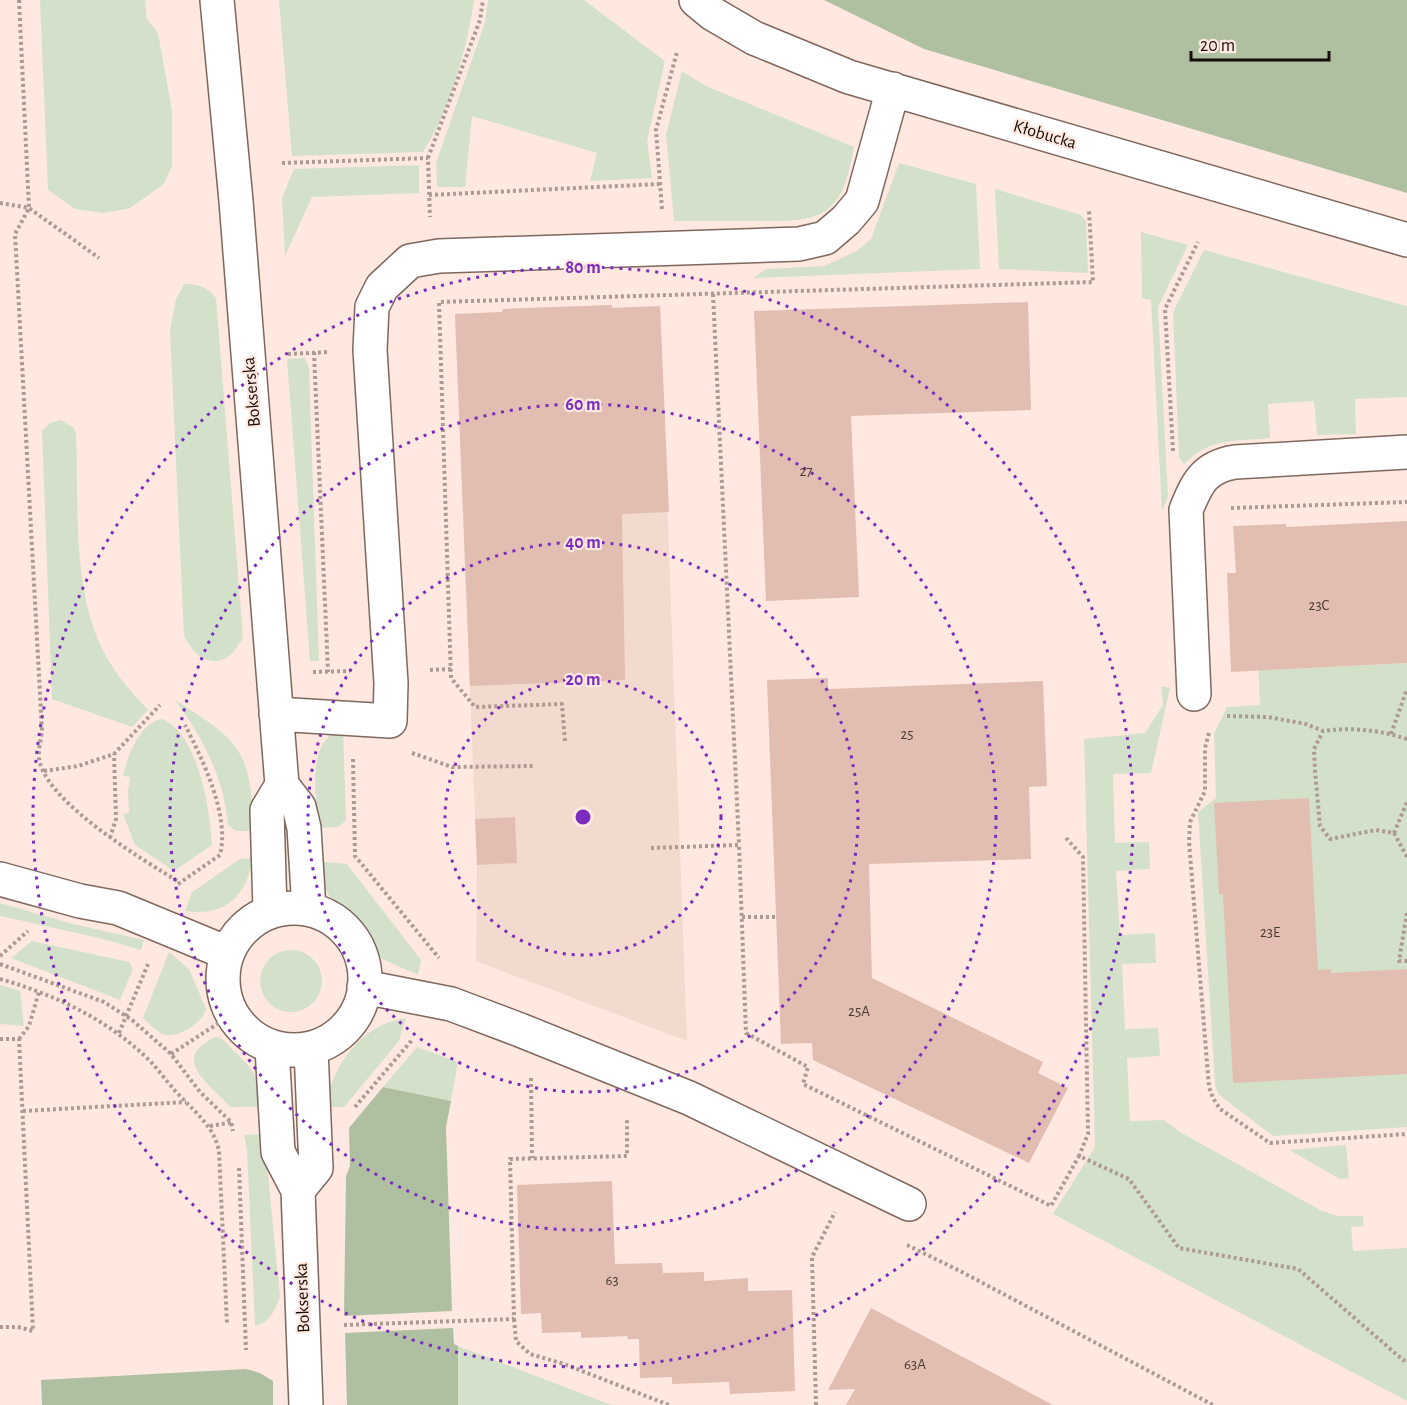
<svg xmlns="http://www.w3.org/2000/svg" width="1407" height="1405" viewBox="0 0 1407 1405" font-family="'Alegreya Sans',sans-serif">
<style>
.commercial{fill:#f2dacf}
.green{fill:#d4e1ca}
.forest{fill:#afbfa1}
.building{fill:#e2beb2}
.lines{fill:none;stroke-linecap:round;stroke-linejoin:round}
.minor-casing{stroke:#7f675d;stroke-width:36}
.path{stroke:#ad9b93;stroke-width:4;stroke-dasharray:3 3;stroke-linecap:butt}
.minor{stroke:#fff;stroke-width:33}
.ring{fill:none;stroke:#7b2cbf;stroke-width:3;stroke-dasharray:3 6}
.labels{text-anchor:middle;stroke-width:4.5;stroke-linejoin:round;paint-order:stroke}
.number-label{font-size:15px;fill:#493933}
.street-label{font-size:18px;fill:#160d09;stroke:#ffe8df}
.centre{fill:#7b2cbf;stroke:#ffe8df;stroke-width:3}
.ring-label{font-size:18px;text-anchor:middle;font-weight:bold;fill:#7b2cbf;stroke:#ffe8df;stroke-width:4.5;stroke-linejoin:round;paint-order:stroke}
</style>
<rect width="100%" height="100%" fill="#ffe8df"/>
<!-- commercial -->
<path class="commercial" d="M612,305L613,308L660,306L687,1041L476,961L477,865L455,314L502,312L503,309Z"/>
<!-- green -->
<path class="green" d="M40,0H145L147,19L158,33L172,111V166L164,184L130,208L104,213L75,209L48,190Z
M279,0H474C467,48 450,111 423,152L292,156Z
M488,0H584L665,61L647,141L652,178L590,181L597,153L472,116L465,187H437L436,163L485,22Z
M682,71L706,86L854,147C842,218 822,222 757,221C729,221 702,221 674,221L666,135Z
M899,163L976,184L980,269L753,278L766,269L824,266L857,251L871,239Z
M419,165V193L312,197L285,256L282,198L294,169Z
M995,189L1081,215L1086,221L1088,273L999,269Z
M1141,232L1188,245L1158,307L1168,496L1162,512L1151,300L1142,298Z
M1204,250L1407,306V397L1355,399L1356,434L1317,435L1314,401L1268,404L1270,438C1234,442 1211,437 1184,464L1179,458L1173,312Z
M184,284C200,284 207,287 216,298L243,637C227,671 200,668 184,636L170,330L176,299Z
M305,358L309,368L319,661H310L287,359Z
M60,420L73,427L76,433C79,503 71,593 106,656C117,676 132,693 148,710L132,727L52,699L42,430L50,423Z
M1258,662L1270,670L1407,663V1127L1273,1136L1218,1094L1215,1084L1198,812L1216,798L1214,734L1227,707L1260,705Z
M1161,686L1170,688L1151,773L1113,774L1115,843L1149,842L1150,869L1116,871L1120,935L1155,933L1156,963L1122,964L1125,1029L1158,1028L1160,1056L1127,1058L1130,1121L1164,1120L1180,1132L1320,1210L1337,1216H1363L1364,1226L1351,1227L1353,1251L1407,1248V1401L1053,1214L1095,1147L1084,739L1145,733L1163,705Z
M175,700C243,743 250,750 254,831H236L228,825C224,778 203,738 175,700Z
M162,719C199,734 210,811 212,845L174,871L135,845L123,814L129,813L128,792L130,777L123,776C127,757 140,722 162,719Z
M343,728L346,820L339,827L318,828C317,795 304,742 343,728Z
M253,858C246,896 226,917 185,911L192,892L240,859Z
M316,861L347,864L421,960L418,975L382,959L360,931L336,907L319,879Z
M0,903L73,924L144,940L141,950L99,938L0,916Z
M32,941L129,962L133,969L120,1000L11,958Z
M260 981a31 31 0 1 1 62 0a31 31 0 1 1-62 0Z
M169,952L189,969L206,1009C203,1023 176,1040 162,1034C155,1030 149,1023 143,1018Z
M0,985L20,991L24,1026L0,1024Z
M406,1018L399,1041L344,1107H326C332,1064 362,1024 406,1018Z
M215,1037C225,1038 226,1043 233,1050C254,1069 259,1078 264,1107H230C210,1084 169,1059 215,1037Z
M417,1047L458,1062L451,1101L383,1087Z
M264,1134L280,1297C275,1311 270,1322 255,1326L247,1150L244,1135Z
M1346,1145L1349,1178L1340,1179L1289,1150Z
M458,1346L612,1405H458Z"/>
<!-- forest -->
<path class="forest" d="M824,0H1407V193L924,49Z
M383,1087L451,1101L446,1127L452,1311L344,1316L346,1176L350,1166L349,1128Z
M453,1328L454,1344L458,1346V1405H347L345,1333Z
M246,1369L260,1373L273,1381V1405H42L41,1380Z"/>
<!-- building -->
<path class="building" d="M1028,302L1031,410L851,416L859,597L766,601L754,311Z
M612,305V308L660,306L669,512L622,514L625,680L470,686L455,314L502,312L503,309Z
M1407,521V663L1231,672L1227,573H1236L1233,526L1286,524V527Z
M828,678V689L1043,681L1047,786L1029,787L1031,859L869,864L872,978L1043,1062L1038,1073L1068,1088L1029,1163L813,1060L812,1043L781,1044L767,680Z
M1309,798L1318,970L1331,969V973L1407,969V1074L1233,1083L1223,894L1219,895L1214,803Z
M515,817L517,863L477,865L475,819Z
M612,1181L615,1264L662,1263L663,1273L704,1272V1281L748,1278V1291L792,1290L795,1391L730,1394L729,1382L672,1384V1377L640,1378L639,1339H627L628,1336L581,1338V1332L542,1333L541,1313L521,1314L517,1185Z
M871,1308L1053,1405H846L855,1389L828,1390Z"/>
<g class="lines">
<!-- minor casing -->
<g class="minor-casing">
<path id="minor" d="M217,0L236,201L282,785L299,807L304,828L309,909
M696,0L713,14L754,38L849,77L1407,240
M1194,694L1186,510C1197,483 1204,467 1235,462L1407,452
M276,714L390,721L391,683L370,350L372,307L382,287L410,261L439,256L799,244L825,238L846,220L862,201L893,89
M0,879L80,901L118,908L227,953
M223 979a71 71 0 1 1 142 0a71 71 0 1 1-142 0Z
M270,911L267,810L282,785
M364,987L451,1004L520,1030L689,1098L909,1204
M272,1048L278,1152L298,1190L306,1405
M298,1190L316,1168L311,1049"/>
</g>
<!-- path -->
<path class="path" d="M19,0L29,208L15,234L42,731C41,740 37,754 40,763C52,806 142,859 179,882
M428,158L480,20L483,0
M282,163L428,158L430,217
M429,195L660,184
M0,203L29,208L99,258
M662,209L656,130L677,52
M713,294L739,845
M314,352L328,672
M288,354L329,352
M1173,451L1165,309L1198,242
M1231,508L1407,502
M430,670L451,669
M313,672L350,671
M1227,716L1268,717L1306,724L1323,731
M1209,733L1205,748V791L1190,822L1189,842L1209,1087L1213,1098L1220,1109L1270,1143L1407,1134
M1391,734L1407,689
M1407,739C1380,730 1351,727 1323,731L1314,749L1315,771L1320,826L1330,839L1376,830L1394,833L1407,857
M565,741L562,704L475,707L451,678L439,302L1093,282L1089,210
M412,753L452,767L533,766
M353,759L355,856L439,958
M44,771L78,766L114,754L160,705
M1394,833L1407,802
M110,838L116,819L114,754
M1066,838L1083,857L1088,1134L1079,1156L1129,1179L1179,1248L1298,1269L1403,1360L1407,1361
M651,848L739,845L746,1033L808,1067L803,1084L1051,1206L1079,1156
M178,884L220,855C230,816 203,760 185,725
M1407,913L1399,961H1407
M742,917H775
M0,956L28,931
M0,964L104,1002L132,1020L171,1054L200,1092L231,1122L233,1131
M0,979C56,995 109,1020 151,1062C161,1073 170,1086 181,1097C197,1114 214,1127 219,1151L227,1324
M119,1033L148,964
M0,1039H19L33,1331L18,1327H0
M19,1039L29,1026L39,992
M171,1054L231,1015
M531,1078L532,1158
M355,1107L412,1040
M23,1111L186,1102
M210,1126L233,1122
M239,1168L246,1350
M907,1245L960,1271L1213,1405
M514,1319L516,1341L530,1354L564,1364L669,1405
M344,1325L514,1319L510,1159L627,1156V1118
M816,1405L812,1257L835,1212"/>
<!-- minor -->
<use href="#minor" class="minor"/>
</g>
<!-- distance rings -->
<g class="ring">
<circle cx="583" cy="817" r="138"/>
<circle cx="583" cy="817" r="275"/>
<circle cx="583" cy="817" r="413"/>
<circle cx="583" cy="817" r="550"/>
</g>
<g class="labels">
<!-- number labels -->
<g class="number-label">
<text x="806" y="476">27</text>
<text x="1319" y="610">23C</text>
<text x="907" y="739">25</text>
<text x="1270" y="937">23E</text>
<text x="859" y="1016">25A</text>
<text x="612" y="1285">63</text>
<text x="915" y="1369">63A</text>
</g>
<!-- street labels -->
<g class="street-label">
<text transform="translate(1045 134) rotate(16)" y="6">Kłobucka</text>
<text transform="translate(251 392) rotate(-95)" y="6">Bokserska</text>
<text transform="translate(302 1298) rotate(-92)" y="6">Bokserska</text>
</g>
</g>
<circle cx="583" cy="817" r="9" class="centre"/>
<g class="ring-label">
<text x="583" y="273">80 m</text>
<text x="583" y="410">60 m</text>
<text x="583" y="548">40 m</text>
<text x="583" y="685">20 m</text>
</g>
<!-- scale -->
<path d="M1191 51v9h138v-9" fill="none" stroke="#160d09" stroke-width="3"/>
<text x="1200" y="51" font-size="18" fill="#160d09" stroke="#ffe8df" stroke-width="4.5" paint-order="stroke">20 m</text>
</svg>
